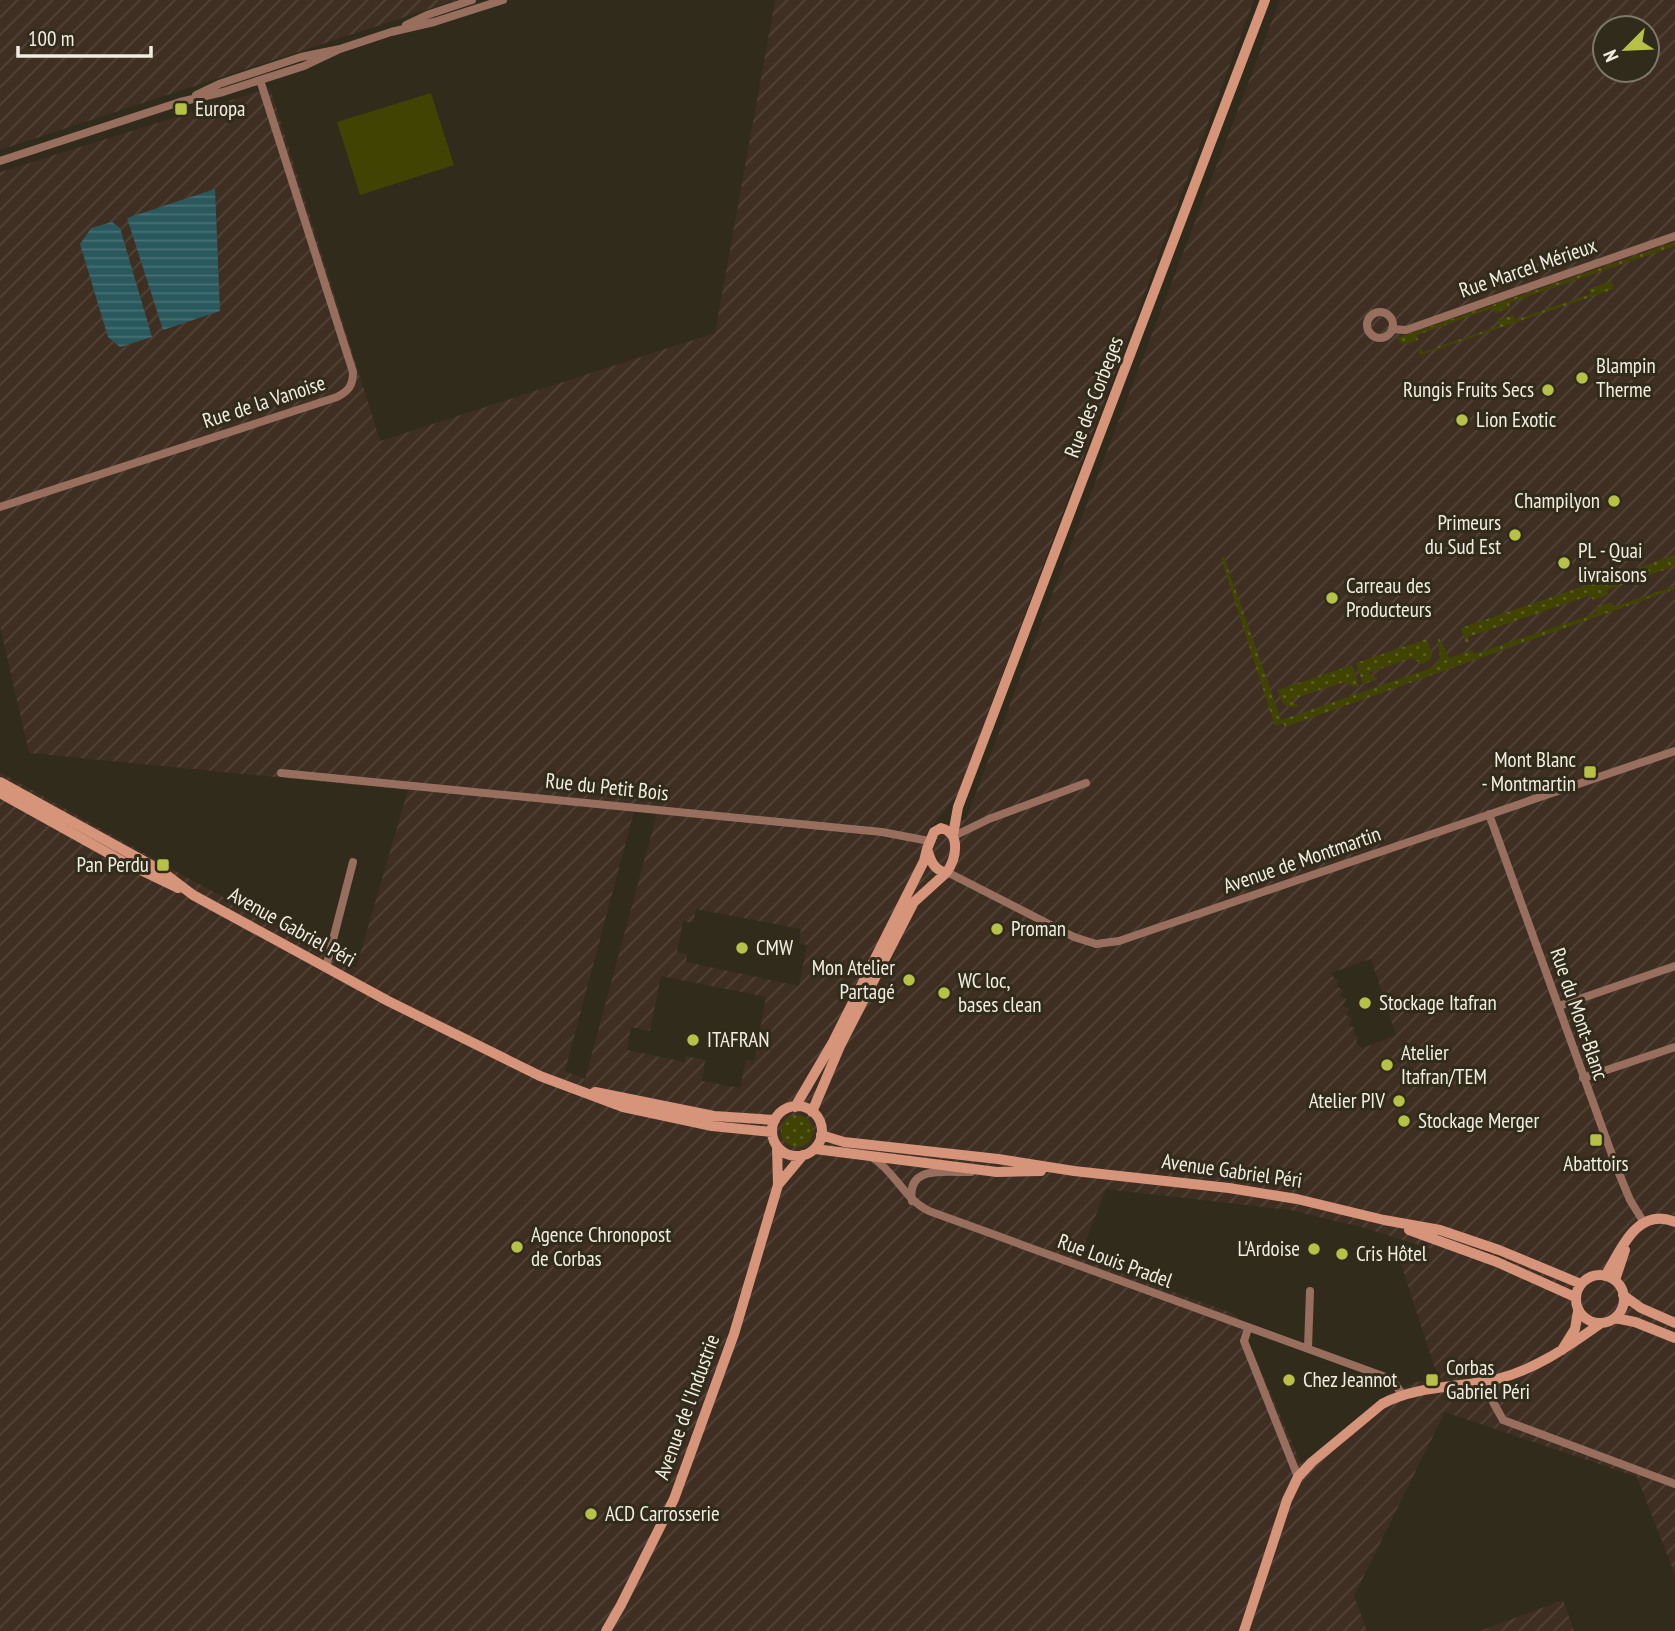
<svg xmlns="http://www.w3.org/2000/svg" width="1675" height="1631" viewBox="0 0 1675 1631" font-family="'PT Sans Narrow',sans-serif">
<style>
.industrial{fill:url(#industrial-furrows);fill-rule:evenodd}
.grass{fill:url(#grass-dots)}
.pitch{fill:#414303}
.water{fill:url(#water-rules)}
.lines{fill:none;stroke-linecap:round;stroke-linejoin:round}
.street{stroke:#986f5f;stroke-width:8}
.secondary{stroke:#d6947b;stroke-width:10}
.poi-dot{fill:#b8c147;stroke:#302b1a;stroke-width:2.5}
.labels{text-anchor:middle;stroke-width:6;stroke-linejoin:round;paint-order:stroke}
.poi-label{font-size:21px;fill:#f1ede2;stroke:#302b1a;text-anchor:start}
.street-label{font-size:21px;fill:#f1ede2;stroke:#302b1a}
</style>
<defs>
<pattern id="industrial-furrows" width="10" height="10" patternUnits="userSpaceOnUse" patternTransform="scale(1.75)"><rect width="10" height="10" fill="#3f2f23"/><path d="M-1 1l2-2M0 10L10 0M9 11l2-2" fill="none" stroke="#524338"/></pattern>
<pattern id="grass-dots" width="8" height="8" patternUnits="userSpaceOnUse" patternTransform="scale(1.75)"><rect width="8" height="8" fill="#414303"/><path d="M2 2h.1M6 6h.1" fill="none" stroke="#5d5e27" stroke-width="1.8" stroke-linecap="round"/></pattern>
<pattern id="water-rules" width="6" height="5" patternUnits="userSpaceOnUse" patternTransform="scale(1.75)"><rect width="6" height="5" fill="#29585d"/><path d="M0 2.5h6" fill="none" stroke="#487074"/></pattern>
</defs>
<rect width="100%" height="100%" fill="#302b1a"/>
<!-- industrial -->
<path class="industrial" d="M0,0H456L0,150Z
M775,0H1254L957,796L928,830L966,819L1280,0H1675V1575L1637,1477L1445,1412L1354,1596L1367,1631H0V772L188,878L356,968L408,790L29,753L0,626V172L270,88L380,441L715,333ZM1605,28H1647V70H1605ZM636,804L659,806L585,1079L565,1071ZM696,909L801,929L799,943L807,945L799,986L686,962L687,954L677,952L683,921L693,923ZM1371,959L1396,1035L1363,1048L1356,1043L1358,1037L1353,1034L1355,1028L1349,1025L1352,1018L1346,1015L1349,1009L1343,1006L1346,999L1340,996L1343,990L1336,986L1339,980L1333,977L1331,973ZM661,976L766,997L754,1061L746,1059L740,1088L702,1081L705,1060L686,1056L685,1062L627,1050L631,1027L650,1031ZM1106,1189L1290,1210L1365,1228L1431,1249L1400,1261L1438,1378L1416,1382L1389,1394L1301,1464L1248,1340L1235,1314L1079,1258Z
M1563,1600L1574,1631H1480Z"/>
<!-- grass -->
<path class="grass" d="M1675,242V246L1509,303L1510,308L1495,313L1493,308L1417,335L1418,340L1403,345L1397,338Z
M1611,281L1614,289L1420,355L1418,348L1420,347L1423,352L1499,326L1498,320L1513,315L1515,320L1590,294L1589,289Z
M1675,555V566L1607,590L1608,595L1593,600L1591,595L1468,637L1469,642L1466,643L1461,628Z
M1224,557L1281,720L1429,669L1436,665L1440,658L1438,639H1440L1449,658L1472,650L1474,654L1597,613L1595,608L1611,602L1613,607L1675,586V589L1285,727L1283,723L1275,726L1221,558Z
M1427,639L1432,655L1430,660L1422,664L1412,658L1368,673L1378,679L1363,684L1356,663Z
M1352,665L1359,686L1354,687L1344,682L1290,700L1299,706C1286,711 1281,702 1278,690Z
M781 1131a16 16 0 1 1 32 0a16 16 0 1 1-32 0Z"/>
<!-- pitch -->
<path class="pitch" d="M431,93L454,165L360,195L337,122Z"/>
<!-- water -->
<path class="water" d="M215,189L220,311L163,330L127,218Z
M112,222L120,228L152,337L120,347L108,337L80,244L91,228Z"/>
<g class="lines">
<!-- street -->
<path class="street" d="M406,25L427,15L472,0
M196,95L219,84L301,57L340,49L391,32L434,22L503,0
M0,161L180,102L223,92L304,66L340,49
M1367 325a13 13 0 1 1 26 0a13 13 0 1 1-26 0Z
M1392,329L1406,330L1675,236
M0,507L337,397C349,391 353,385 353,372L260,80
M281,773L882,832L929,841
M1489,814L1616,1166L1630,1200L1643,1221
M954,836L989,819L1086,783
M947,872L1074,937L1096,944L1119,941L1675,751
M326,967L353,862
M1559,1006L1675,966
M1583,1078L1675,1047
M873,1158C896,1173 904,1199 929,1211L1391,1379L1403,1395
M912,1201C906,1164 946,1173 971,1172
M1248,1329L1244,1341L1298,1477
M1308,1348L1310,1291
M1495,1379L1493,1402L1503,1420L1675,1484"/>
<!-- secondary -->
<path class="secondary" d="M0,782L160,870L193,895L388,1001L540,1076L623,1107L712,1126L772,1132
M0,793L124,862L178,888
M941,828C962,833 956,860 946,873C933,869 931,861 927,849L934,832Z
M953,835L958,807L1265,0
M595,1092L714,1116L775,1120
M772 1131a25 25 0 1 1 50 0a25 25 0 1 1-50 0Z
M795,1107L833,1042L924,861L927,849
M812,1112L840,1046L914,902L946,873
M821,1135L844,1142L998,1159L1074,1171L1229,1188L1297,1199L1384,1220L1440,1230L1499,1250L1581,1284
M815,1149L997,1172L1041,1171
M778,1185L803,1155
M1409,1230L1497,1262L1575,1297
M1576 1299a24 24 0 1 1 48 0a24 24 0 1 1-48 0Z
M1605,1276C1621,1250 1637,1206 1675,1222
M1615,1280L1625,1250
M1623,1295L1641,1308L1675,1323
M1615,1318L1635,1322L1675,1338
M1562,1350L1575,1329L1578,1311
M606,1631L621,1605L674,1499L734,1334L778,1185L777,1147
M1244,1631L1287,1500L1298,1477L1312,1462L1382,1404C1417,1385 1459,1388 1497,1379C1537,1369 1567,1347 1600,1324"/>
</g>
<!-- markers -->
<g class="poi-dot">
<rect x="174" y="102" width="14" height="14" rx="3.5"/>
<circle cx="1582" cy="378" r="7"/>
<circle cx="1548" cy="390" r="7"/>
<circle cx="1462" cy="420" r="7"/>
<circle cx="1614" cy="501" r="7"/>
<circle cx="1515" cy="535" r="7"/>
<circle cx="1564" cy="563" r="7"/>
<circle cx="1332" cy="598" r="7"/>
<rect x="1583" y="765" width="14" height="14" rx="3.5"/>
<rect x="156" y="858" width="14" height="14" rx="3.5"/>
<circle cx="997" cy="929" r="7"/>
<circle cx="742" cy="948" r="7"/>
<circle cx="909" cy="980" r="7"/>
<circle cx="944" cy="993" r="7"/>
<circle cx="1365" cy="1003" r="7"/>
<circle cx="693" cy="1040" r="7"/>
<circle cx="1387" cy="1065" r="7"/>
<circle cx="1399" cy="1101" r="7"/>
<circle cx="1404" cy="1121" r="7"/>
<rect x="1589" y="1133" width="14" height="14" rx="3.5"/>
<circle cx="517" cy="1247" r="7"/>
<circle cx="1314" cy="1249" r="7"/>
<circle cx="1342" cy="1254" r="7"/>
<circle cx="1289" cy="1380" r="7"/>
<rect x="1425" y="1373" width="14" height="14" rx="3.5"/>
<circle cx="591" cy="1514" r="7"/>
</g>
<g class="labels">
<!-- poi labels -->
<g class="poi-label">
<text x="195" y="116">Europa</text>
<text x="1596" y="373">Blampin<tspan x="1596" dy="24">Therme</tspan></text>
<text x="1534" y="397" text-anchor="end">Rungis Fruits Secs</text>
<text x="1476" y="427">Lion Exotic</text>
<text x="1600" y="508" text-anchor="end">Champilyon</text>
<text x="1501" y="530" text-anchor="end">Primeurs<tspan x="1501" dy="24">du Sud Est</tspan></text>
<text x="1578" y="558">PL - Quai<tspan x="1578" dy="24">livraisons</tspan></text>
<text x="1346" y="593">Carreau des<tspan x="1346" dy="24">Producteurs</tspan></text>
<text x="1576" y="767" text-anchor="end">Mont Blanc<tspan x="1576" dy="24">- Montmartin</tspan></text>
<text x="149" y="872" text-anchor="end">Pan Perdu</text>
<text x="1011" y="936">Proman</text>
<text x="756" y="955">CMW</text>
<text x="895" y="975" text-anchor="end">Mon Atelier<tspan x="895" dy="24">Partagé</tspan></text>
<text x="958" y="988">WC loc,<tspan x="958" dy="24">bases clean</tspan></text>
<text x="1379" y="1010">Stockage Itafran</text>
<text x="707" y="1047">ITAFRAN</text>
<text x="1401" y="1060">Atelier<tspan x="1401" dy="24">Itafran/TEM</tspan></text>
<text x="1385" y="1108" text-anchor="end">Atelier PIV</text>
<text x="1418" y="1128">Stockage Merger</text>
<text x="1596" y="1171" text-anchor="middle">Abattoirs</text>
<text x="531" y="1242">Agence Chronopost<tspan x="531" dy="24">de Corbas</tspan></text>
<text x="1300" y="1256" text-anchor="end">L'Ardoise</text>
<text x="1356" y="1261">Cris Hôtel</text>
<text x="1446" y="1375">Corbas<tspan x="1446" dy="24">Gabriel Péri</tspan></text>
<text x="1303" y="1387">Chez Jeannot</text>
<text x="605" y="1521">ACD Carrosserie</text>
</g>
<!-- street labels -->
<g class="street-label">
<text transform="translate(1528 268) rotate(-19)" y="7">Rue Marcel Mérieux</text>
<text transform="translate(1094 397) rotate(-69)" y="7">Rue des Corbeges</text>
<text transform="translate(264 402) rotate(-18)" y="7">Rue de la Vanoise</text>
<text transform="translate(607 787) rotate(6)" y="7">Rue du Petit Bois</text>
<text transform="translate(1302 860) rotate(-19)" y="7">Avenue de Montmartin</text>
<text transform="translate(292 927) rotate(29)" y="7">Avenue Gabriel Péri</text>
<text transform="translate(1579 1014) rotate(71)" y="7">Rue du Mont-Blanc</text>
<text transform="translate(1232 1171) rotate(8)" y="7">Avenue Gabriel Péri</text>
<text transform="translate(1115 1261) rotate(20)" y="7">Rue Louis Pradel</text>
<text transform="translate(687 1407) rotate(-70)" y="7">Avenue de l'Industrie</text>
</g>
</g>
<!-- north arrow -->
<g transform="translate(1626 49) rotate(246)"><circle r="33" fill="#302b1a" stroke="#7d796a" stroke-width="2"/>
<path d="M0-5L12 26L0 18L-12 26Z" fill="#b8c147"/>
<text y="-10" font-size="19" font-weight="bold" text-anchor="middle" fill="#f1ede2">N</text>
</g>
<!-- scale -->
<path d="M18 46v10h133v-10" fill="none" stroke="#f1ede2" stroke-width="3.5"/>
<text x="28" y="46" font-size="21" fill="#f1ede2" stroke="#302b1a" stroke-width="5" paint-order="stroke">100 m</text>
</svg>
